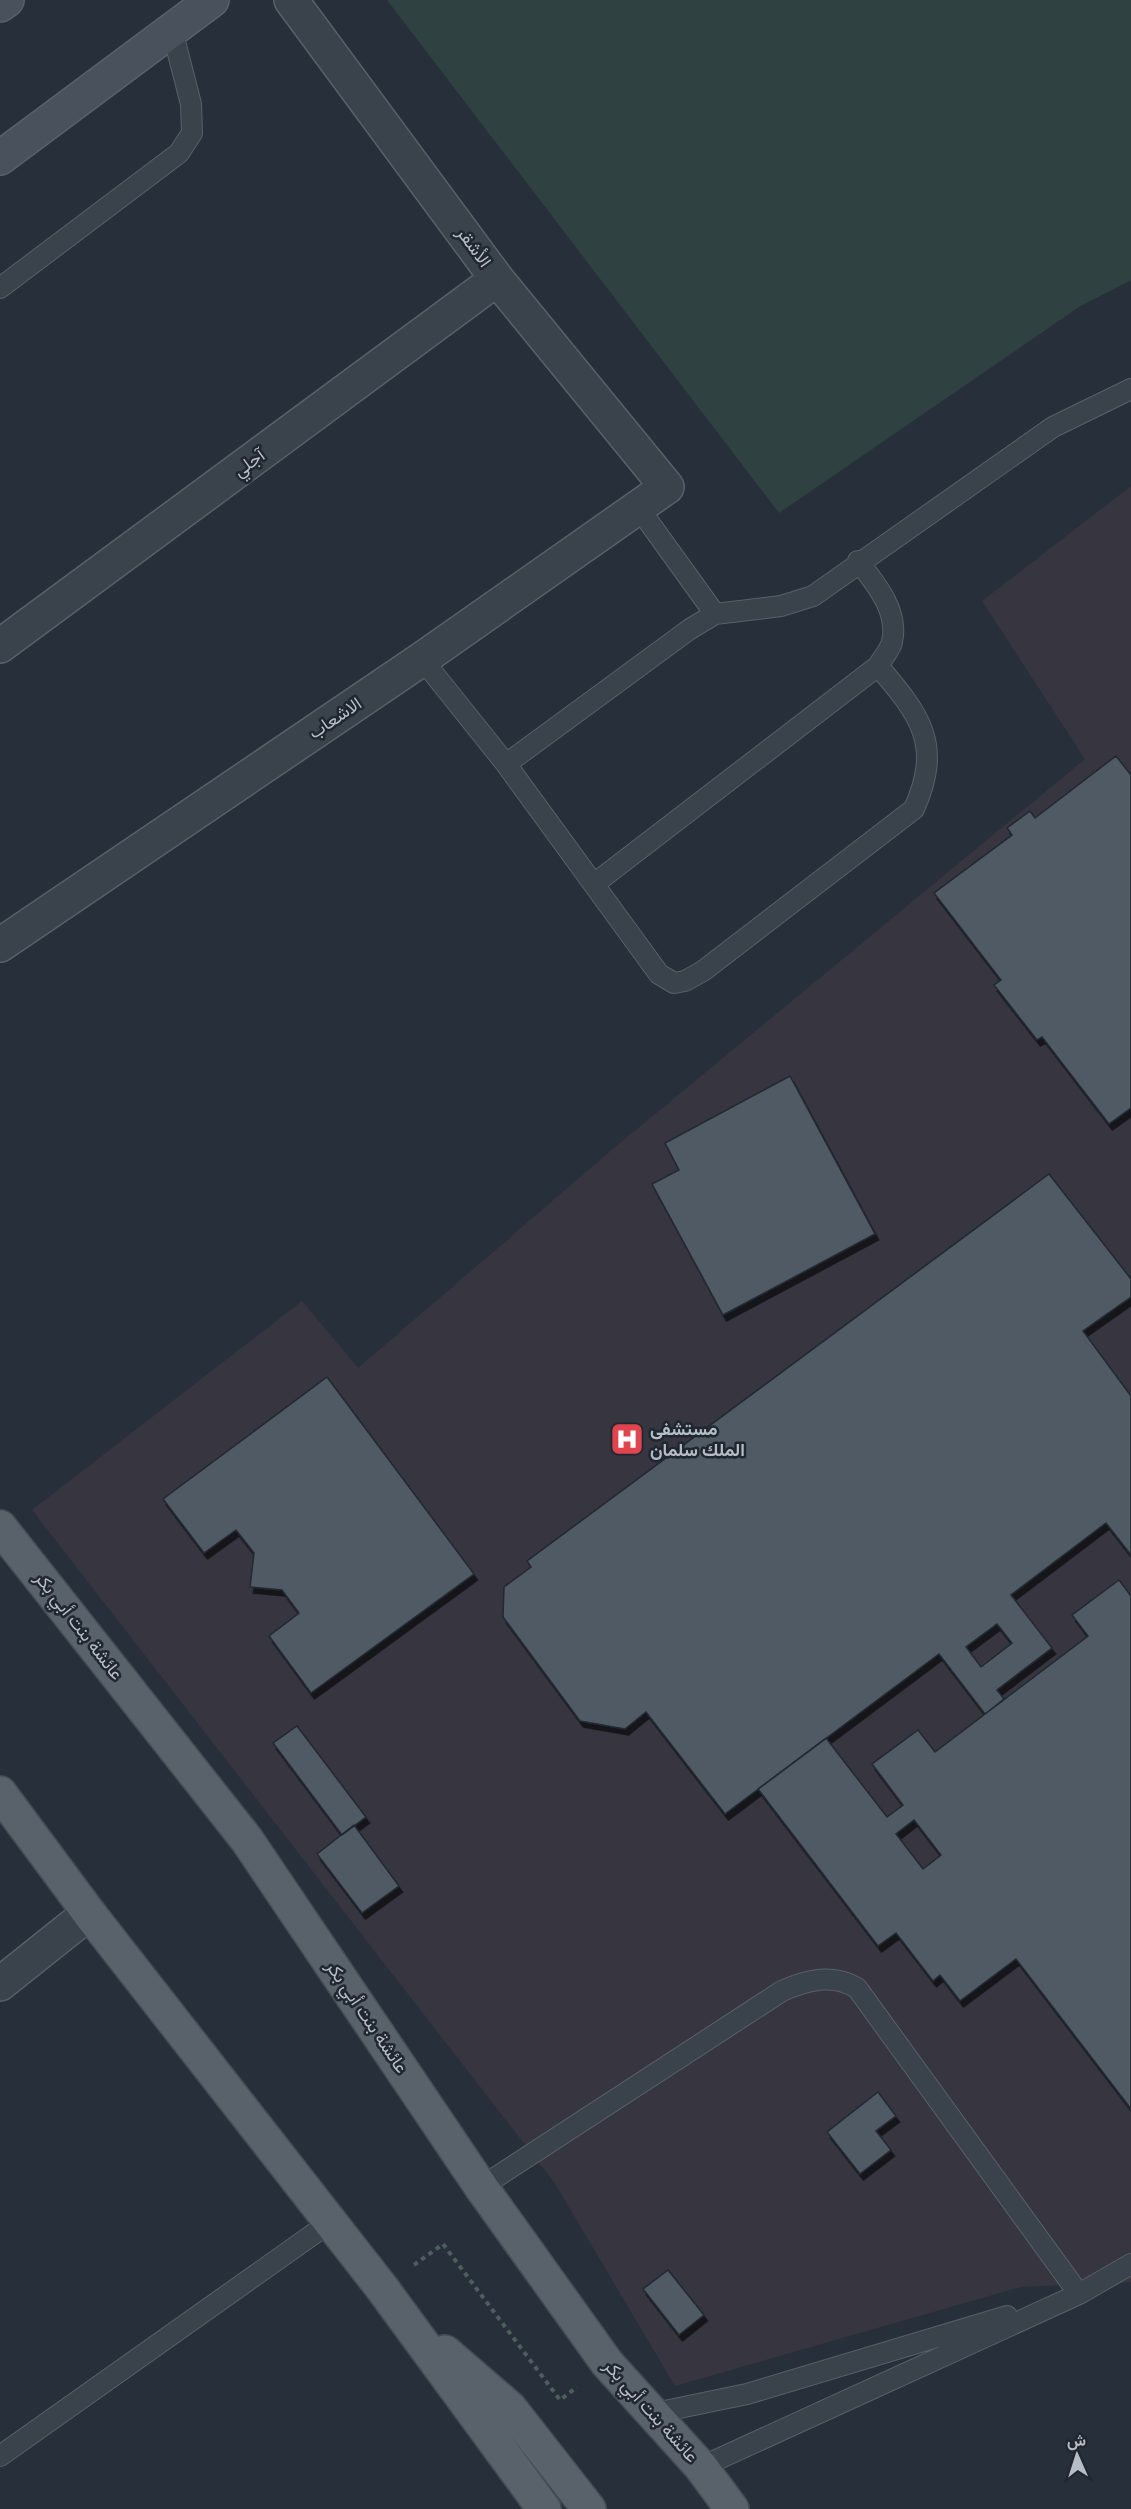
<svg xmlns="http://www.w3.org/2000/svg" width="1131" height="2509" viewBox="0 0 1131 2509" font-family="'DM Sans',Vazirmatn,sans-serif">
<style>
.medical{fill:#363540}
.green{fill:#2f4141}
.building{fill:#505a65;stroke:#212932;stroke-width:1.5;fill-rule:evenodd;filter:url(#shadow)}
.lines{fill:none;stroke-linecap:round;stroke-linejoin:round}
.service-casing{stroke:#586069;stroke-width:22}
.minor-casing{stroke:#586069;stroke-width:36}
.secondary-casing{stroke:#586069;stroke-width:36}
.primary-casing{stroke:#434b54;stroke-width:36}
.path{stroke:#4e5e5f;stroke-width:4;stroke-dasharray:4.5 4.5;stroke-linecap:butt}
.service{stroke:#3a424b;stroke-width:20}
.minor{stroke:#3a424b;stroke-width:33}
.secondary{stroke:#49515d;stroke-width:33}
.primary{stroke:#59616b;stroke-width:33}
.labels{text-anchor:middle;stroke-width:5;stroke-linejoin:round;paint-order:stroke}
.street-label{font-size:18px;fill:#b6bdc6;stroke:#1f2730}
.poi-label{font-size:18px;font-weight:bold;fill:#b6bdc6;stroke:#1f2730;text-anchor:start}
</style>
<defs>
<filter id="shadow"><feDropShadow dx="3.5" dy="6" stdDeviation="0" flood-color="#0009"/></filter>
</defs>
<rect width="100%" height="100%" fill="#27303a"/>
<!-- medical -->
<path class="medical" d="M1131,486V2282L1021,2287L675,2386L554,2182L32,1510L302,1301L358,1368L614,1148L1085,759L982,601Z"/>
<!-- green -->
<path class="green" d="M387,0H1131V280L1079,307L779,513Z"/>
<!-- building -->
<path class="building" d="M1116,756L1131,775V1108L1109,1124L1042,1037L1037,1040L994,985L1001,980L934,893L1012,835L1007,828L1030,811L1035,818Z
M790,1076L875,1234L723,1315L652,1184L679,1170L665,1143Z
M1049,1174L1131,1279V1297L1083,1331L1131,1396V1555L1106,1523L1011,1595L1052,1648L997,1690L1004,1699L985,1714L939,1654L725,1814L646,1712L625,1729L580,1721L503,1617L504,1587L531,1567L527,1561ZM997,1624L1012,1643L981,1667L966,1647Z
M327,1377L474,1574L311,1693L269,1636L299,1613L282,1590L250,1587L254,1553L236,1530L204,1553L163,1499Z
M1119,1580L1131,1596V2109L1016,1959L960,2001L940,1975L933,1981L896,1933L878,1946L758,1789L826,1738L887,1817L903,1805L872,1764L918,1730L935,1752L1088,1636L1072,1615ZM914,1820L941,1855L923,1869L896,1834Z
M297,1726L366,1817L342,1835L273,1743Z
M354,1825L399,1886L362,1913L317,1854Z
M878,2092L896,2116L876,2131L891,2150L860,2174L827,2132Z
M668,2270L704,2315L679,2335L643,2289Z"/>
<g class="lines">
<!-- service casing -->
<g class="service-casing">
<path id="service" d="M0,288L179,153L192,133L191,104L172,30
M638,507L715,614
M422,659L506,764L659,974L674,983L685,981L703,971L914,809C943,744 920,715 878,666
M506,764L690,629L715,614L781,606L813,596L1053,427L1131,389
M594,884L878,666C882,659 890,650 892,642C899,611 876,584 858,561
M481,2187L782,1991C807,1980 833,1973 857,1988L1079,2294
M655,2413L747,2394L1007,2316
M0,2456L329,2223
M701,2467L1079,2294L1131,2264"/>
</g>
<!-- minor casing -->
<g class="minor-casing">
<path id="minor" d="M0,646L497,279
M0,945L422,659L667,487L497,279L291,0
M0,1984L89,1913"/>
</g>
<!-- secondary casing -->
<g class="secondary-casing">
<path id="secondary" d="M0,5L7,0
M0,158L212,0"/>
</g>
<!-- primary casing -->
<g class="primary-casing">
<path id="primary" d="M0,1527L247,1840L481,2187L607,2363L701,2467L732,2509
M0,1793L89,1913L382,2288L544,2509
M445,2352L510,2408L589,2509"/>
</g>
<!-- path -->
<path class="path" d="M414,2265L443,2244L560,2400L577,2387"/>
<!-- service -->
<use href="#service" class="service"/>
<!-- minor -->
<use href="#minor" class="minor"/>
<!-- secondary -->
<use href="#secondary" class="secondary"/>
<!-- primary -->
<use href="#primary" class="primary"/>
</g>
<!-- icons -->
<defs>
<g id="hospital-square" transform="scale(1.725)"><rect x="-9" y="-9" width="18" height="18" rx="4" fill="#e0444e" stroke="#1f2730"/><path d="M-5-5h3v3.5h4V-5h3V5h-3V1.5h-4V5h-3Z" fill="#fff"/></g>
</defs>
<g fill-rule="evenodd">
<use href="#hospital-square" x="627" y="1439"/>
</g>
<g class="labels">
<!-- street labels -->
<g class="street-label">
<text transform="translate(474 247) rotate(54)" y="6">الأشقر</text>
<text transform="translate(249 463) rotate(-36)" y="6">آجلي</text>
<text transform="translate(335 718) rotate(-34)" y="6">الاشعاب</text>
<text transform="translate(79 1626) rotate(52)" y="6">عائشة بنت أبي بكر</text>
<text transform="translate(367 2017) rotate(56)" y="6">عائشة بنت أبي بكر</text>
<text transform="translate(651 2411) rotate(48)" y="6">عائشة بنت أبي بكر</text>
</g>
<!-- poi labels -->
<g class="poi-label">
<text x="650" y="1435">مستشفى<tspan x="650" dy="21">الملك سلمان</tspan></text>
</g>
</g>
<!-- north arrow -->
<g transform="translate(1077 2455) rotate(357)" stroke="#1f2730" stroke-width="4.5" paint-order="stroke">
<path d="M0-4.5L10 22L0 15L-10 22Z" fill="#b6bdc6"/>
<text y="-9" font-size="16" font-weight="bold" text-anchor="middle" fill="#b6bdc6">ش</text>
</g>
</svg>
